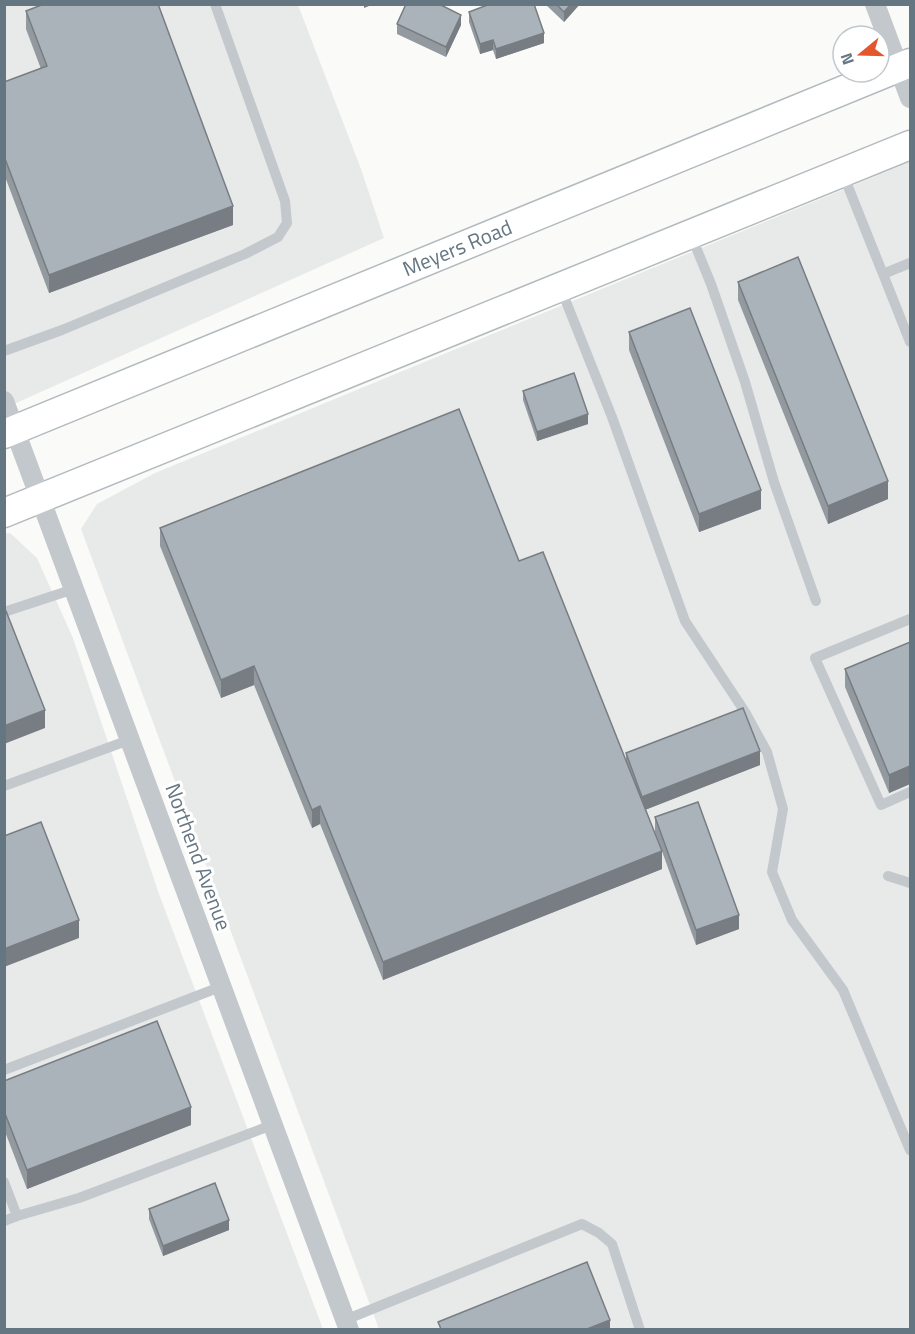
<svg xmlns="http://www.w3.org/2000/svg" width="915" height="1334" viewBox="0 0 915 1334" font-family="'Titillium Web',sans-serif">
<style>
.built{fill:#e8e9e9}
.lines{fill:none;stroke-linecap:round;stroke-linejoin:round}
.secondary-casing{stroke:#b3babf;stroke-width:31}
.lane{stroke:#c3c8cc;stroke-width:10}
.street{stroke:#c3c8cc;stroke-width:20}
.secondary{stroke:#fff;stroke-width:28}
.wall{fill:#929a9f}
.shaded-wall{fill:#777d82}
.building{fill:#aab3b9;stroke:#777d82;stroke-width:1.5}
.labels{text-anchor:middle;stroke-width:6;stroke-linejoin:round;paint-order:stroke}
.street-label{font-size:21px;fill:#657683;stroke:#fff}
</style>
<rect width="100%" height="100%" fill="#fafaf8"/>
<!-- built -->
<path class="built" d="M4,5H298L361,169L384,238L5,408Z
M910,162V1329H379L81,529L97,504L155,473Z
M10,533L37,558L73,638L159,894L323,1329H5L4,534Z"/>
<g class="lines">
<!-- secondary casing -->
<g class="secondary-casing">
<g id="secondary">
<path id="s1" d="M4,434L910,63"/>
<path d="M4,513L910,145"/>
</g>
</g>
<!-- lane -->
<path class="lane" d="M843,174L883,274L910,263
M691,235L711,284L745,382L774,482L816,601
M883,274L910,342
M561,289L612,417L685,621L745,712L767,752L783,809L772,872L792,920L843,990L910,1150
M4,351L62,330L245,254L278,237L287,223L285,201L215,4
M4,612L74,589
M910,619L815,658L881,805L910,792
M4,786L129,740
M888,876L910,883
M4,1070L220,987
M4,1182L17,1216L79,1198L272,1125
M4,1221L17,1216
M345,1320L582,1224L599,1233L612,1244L640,1330"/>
<!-- street -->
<path class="street" d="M875,4L910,98
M4,401L349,1330"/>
<!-- secondary -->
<use href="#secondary" class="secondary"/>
</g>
<!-- wall -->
<path class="wall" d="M545,4H580L564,22Z
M26,11L233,225L49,293L4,174V82L41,69L26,29Z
M469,12L544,43L496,59L493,50L480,54L469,22Z
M397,24L461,25L446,57L397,34Z
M738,282L888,499L828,524L738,300Z
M629,332L761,509L699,532L629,350Z
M523,391L588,424L537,441L523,400Z
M160,528L519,561L626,761V753L760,765L645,810L662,869L383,980L320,824L312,828L254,685L221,698L160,546Z
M910,642V784L889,793L845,687V669Z
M655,817L739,929L696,945L655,832Z
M4,1081L191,1125L27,1189L4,1129Z
M149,1209L229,1230L163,1256L149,1219Z"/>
<!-- shaded-wall -->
<path class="shaded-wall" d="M364,4H374L364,8Z
M571,4H580L564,22V12Z
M461,15V25L446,57V47Z
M544,33V43L496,59V49Z
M493,40V50L480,54V44Z
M233,206V225L49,293V275Z
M588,414V424L537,441V432Z
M888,481V499L828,524V506Z
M761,490V509L699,532V514Z
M254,666V685L221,698V680Z
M45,710V728L4,744V726Z
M760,751V765L642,811V797Z
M910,766V784L889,793V775Z
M320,806V824L312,828V810Z
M662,851V869L383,980V962Z
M739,915V929L696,945V930Z
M79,920V938L4,967V949Z
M191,1107V1125L27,1189V1170Z
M229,1220V1230L163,1256V1246Z
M610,1320V1329H587Z"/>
<!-- building -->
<path class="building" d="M44,4H158L233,206L49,275L4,156V82L47,66L26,11Z
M406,4H439L461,15L446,47L397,24Z
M490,4H534L544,33L496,49L493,40L480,44L469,12Z
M556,4H571L564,12Z
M798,257L888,481L828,506L738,282Z
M690,308L761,490L699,514L629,332Z
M574,373L588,414L537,432L523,391Z
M459,409L519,561L543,552L662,851L383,962L320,806L312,810L254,666L221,680L160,528Z
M4,611H6L45,710L4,726Z
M910,642V766L889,775L845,669Z
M743,708L760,751L642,797L626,753Z
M698,802L739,915L696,930L655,817Z
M41,822L79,920L4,949V836Z
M157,1021L191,1107L27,1170L4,1111V1081Z
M215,1183L229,1220L163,1246L149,1209Z
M587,1262L610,1320L587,1329H441L438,1322Z"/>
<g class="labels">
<!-- street labels -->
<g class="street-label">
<text dy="7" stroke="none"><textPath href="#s1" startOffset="490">Meyers Road</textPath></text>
<text transform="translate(198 857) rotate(70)" y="7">Northend Avenue</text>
</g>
</g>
<!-- border -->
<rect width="915" height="1334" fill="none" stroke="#657683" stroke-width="12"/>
<!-- north arrow -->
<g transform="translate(861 54) rotate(251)"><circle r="28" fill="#ffffff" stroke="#c1c8cd" stroke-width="1.5"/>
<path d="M0-4.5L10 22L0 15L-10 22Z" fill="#e4572e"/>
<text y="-9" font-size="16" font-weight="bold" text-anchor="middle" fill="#657683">N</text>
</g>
</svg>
